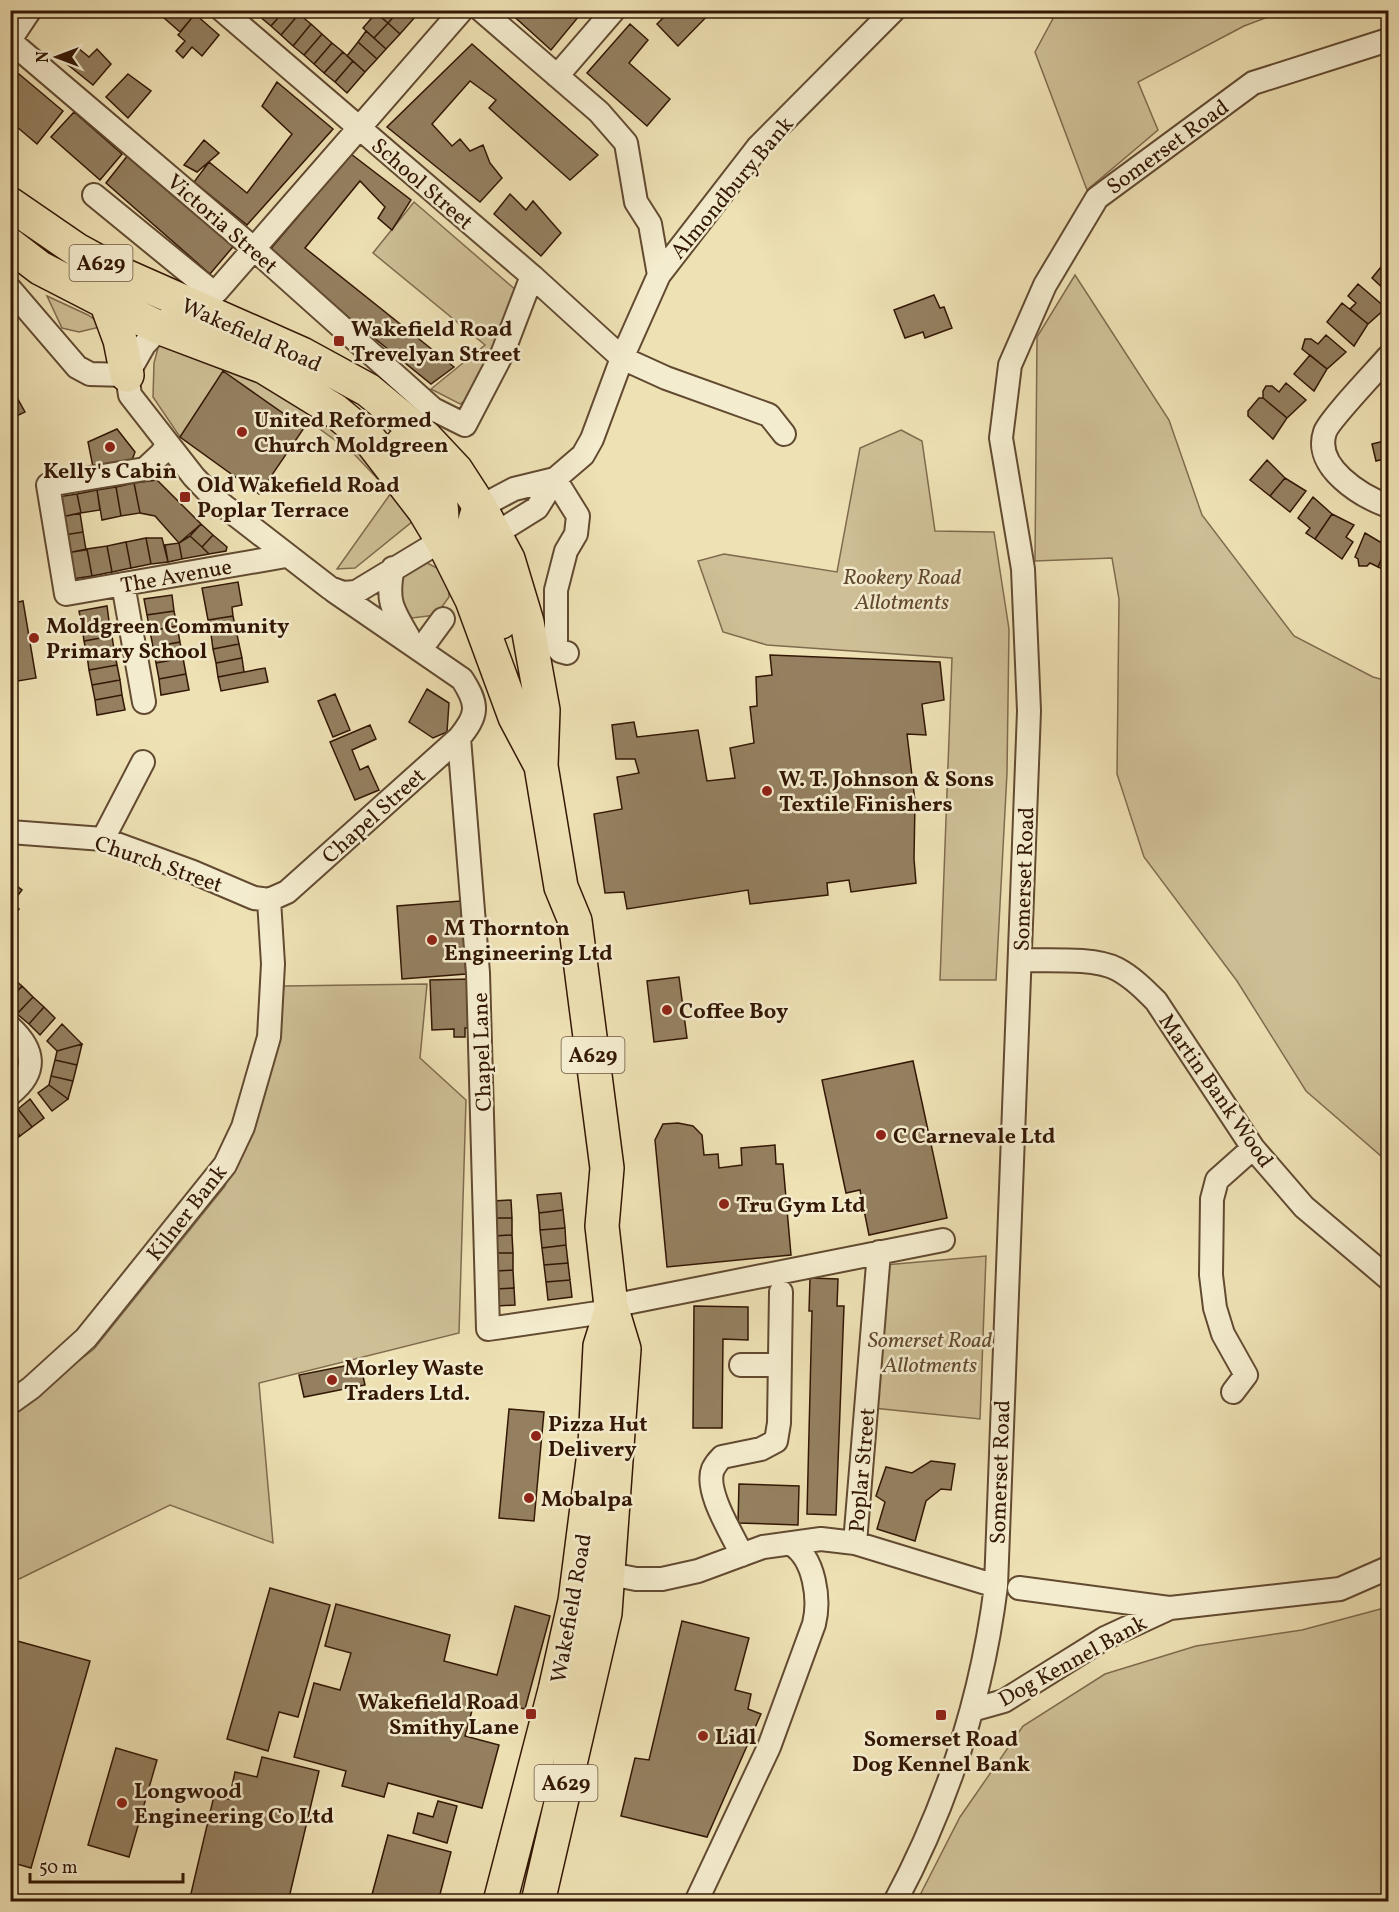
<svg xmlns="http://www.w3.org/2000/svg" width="1399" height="1912" viewBox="0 0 1399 1912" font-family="Vollkorn,serif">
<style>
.green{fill:#cebf96;stroke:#806b4e;stroke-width:1.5}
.building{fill:#948060;stroke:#331705;stroke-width:1.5}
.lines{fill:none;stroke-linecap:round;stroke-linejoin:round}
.minor-casing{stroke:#624a31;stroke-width:26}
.trunk-casing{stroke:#331705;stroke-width:36}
.minor{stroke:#f4ecce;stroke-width:22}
.trunk{stroke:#eee1b4;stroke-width:33}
.poi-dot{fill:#8f2418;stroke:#f4ecce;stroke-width:2}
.labels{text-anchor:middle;stroke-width:5;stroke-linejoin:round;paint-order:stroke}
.shield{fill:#f4ecce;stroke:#6d5741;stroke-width:1.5}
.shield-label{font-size:21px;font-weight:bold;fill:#331705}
.street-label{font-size:22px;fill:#331705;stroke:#f4ecce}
.poi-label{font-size:22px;font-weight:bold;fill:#331705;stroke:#f4ecce;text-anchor:start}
.park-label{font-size:22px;font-style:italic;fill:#624930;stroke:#f4ecce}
</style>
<rect width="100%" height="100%" fill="#eee1b4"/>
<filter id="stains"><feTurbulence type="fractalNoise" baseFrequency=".00333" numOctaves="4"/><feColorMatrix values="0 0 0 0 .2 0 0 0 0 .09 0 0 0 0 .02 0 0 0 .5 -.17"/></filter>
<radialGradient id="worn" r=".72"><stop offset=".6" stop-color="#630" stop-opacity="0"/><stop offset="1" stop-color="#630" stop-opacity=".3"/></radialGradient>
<!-- green -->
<path class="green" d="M1057,11V10L1284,11L1244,26L1138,82L1158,130L1087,190L1035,52Z
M414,202L517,291C507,320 487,389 460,404L431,389L485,345L373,253Z
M1075,275L1169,420L1202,515L1294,636L1373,677L1388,681V1162L1306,1091L1237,981L1144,857L1117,774L1119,599L1112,558L1035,561L1037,337Z
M47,296L88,315L104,326L79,332L62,328Z
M159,344L212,361L292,396L359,445L413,521L355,568L337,569L391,493L354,454L310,422L304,428L223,372L180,437L153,397L154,363Z
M901,430L922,441L935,531L994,532L1009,629L1007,773L996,980H940L952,658L767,645L723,632L698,561L724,554L837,572L860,448Z
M427,563L447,573L449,597L436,615L412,618L399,603L402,577Z
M427,984L420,1058L466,1100L459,1333L259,1383L273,1543L170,1505L11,1583V1413L94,1349L225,1186L277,1047L284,986Z
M986,1256L980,1419L873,1408L885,1265Z
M1388,1607V1901H917L960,1817L1023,1726L1105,1674L1196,1646L1302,1630Z"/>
<!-- building -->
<path class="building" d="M155,10H191L195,14L180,32Z
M264,10H285L271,26L259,16Z
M285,10H296L299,14L281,35L271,26Z
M378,10H400L388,23L376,13Z
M400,10H407L415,17L400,34L388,23Z
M507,10H551L557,16L561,10H584L551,50Z
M671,10H713L678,46L657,24Z
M376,13L388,23L374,38L363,28Z
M195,14L219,35L202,56L192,47L183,58L176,51L185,41L178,35Z
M299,14L311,24L293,46L281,35Z
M388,23L400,34L386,49L374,38Z
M311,24L322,34L304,55L293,46Z
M630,24L648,40L629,63L670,99L647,126L587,73Z
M366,31L386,49L377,59L358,42Z
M322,34L332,43L314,64L304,55Z
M358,42L377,59L365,72L347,56Z
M332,43L343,52L324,73L314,64Z
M472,44L598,155L570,180L489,108L496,100L470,81L432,124L452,146L460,139L470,151L483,145L490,163L502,178L480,202L387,127Z
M78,48L89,57L97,49L111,64L93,85L67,64Z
M343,52L353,61L335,82L324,73Z
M353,61L365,72L347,93L335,82Z
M19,74L63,111L37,144L10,121V84Z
M128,74L151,91L128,118L106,97Z
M277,82L333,129L247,225L194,182L209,162L247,193L292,134L262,106Z
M74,112L122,154L100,180L51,137Z
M204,140L219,153L197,172L184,165Z
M351,154L411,200L392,230L378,218L385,207L360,181L305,248L454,367L431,384L268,252Z
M128,155L237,242L210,274L106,183Z
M510,194L526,210L533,201L561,233L541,256L494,214Z
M1381,267L1388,272V293L1372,278Z
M1358,284L1386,308L1368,324L1350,309L1356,303L1348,296Z
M934,295L940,308L944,307L952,328L925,338L923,332L905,338L894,310Z
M1342,303L1368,324L1354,346L1327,322Z
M1326,335L1346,352L1327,369L1302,349L1305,339H1311L1318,344Z
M1310,355L1327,369L1314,391L1294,374Z
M223,371L304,428L259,494L180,437Z
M1286,383L1306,400L1287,418L1263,398V391L1266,386H1272L1279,392Z
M10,385L25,412L10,419Z
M1259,398H1263L1287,418L1273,439L1248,416V411Z
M117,429L135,452L132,460L93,467L88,442Z
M1388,440V458L1376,461L1372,444Z
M1267,460L1285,478L1270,496L1250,480Z
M1285,478L1306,491L1290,512L1270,496Z
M157,480L201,524L179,543L155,516L140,513L134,483Z
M134,483L140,513L121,516L116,487Z
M116,487L121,516L102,520L97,490Z
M97,490L100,510L81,513L77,494Z
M77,494L81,513L61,517L57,497Z
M1313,497L1332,514L1315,539L1306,533L1310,528L1298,518Z
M80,513L83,532L64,535L61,517Z
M1332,514L1354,525L1346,537L1353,542L1342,559L1315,539Z
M201,524L213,535L202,547L190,536Z
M83,532L86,550L67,553L64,535Z
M1365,533L1387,546L1378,567L1370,563L1367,566H1359L1358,559L1355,557Z
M213,535L227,547L226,551L209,554L202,547Z
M190,536L202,547L209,554L182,559L179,543Z
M146,538H162L168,562L151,564Z
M146,538L151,564L131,568L126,542Z
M126,542L131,568L112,572L107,546Z
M179,543L182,559L168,562L165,545Z
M107,546L112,572L92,576L87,549Z
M1387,546H1388V571L1378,567Z
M87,549L92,576L72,579L67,553Z
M238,582L242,605L232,607L233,616L208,620L202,588Z
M10,584L14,603L23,601L36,678L18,681L10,644Z
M172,595L174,611L147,615L144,599Z
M107,606L109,621L82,626L79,611Z
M174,611L177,626L150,631L147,615Z
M233,616L236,630L211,634L208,620Z
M109,621L112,636L84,641L82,626Z
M177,626L180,642L153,647L150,631Z
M236,630L239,644L213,649L211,634Z
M112,636L114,650L87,655L84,641Z
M180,642L183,658L156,663L153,647Z
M239,644L242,658L216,663L213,649Z
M114,650L117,665L89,670L87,655Z
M770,655L940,662L944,700L922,704L926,735L907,734L915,801L914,859L916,883L851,892L849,880L827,883L828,895L750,904L748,890L627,909L624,892L605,893L594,814L622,809L617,777L639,773L635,759H616L612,725L634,722L637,737L698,730L707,781L735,778L730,748L754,743L750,707L757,706L756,677L772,675Z
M183,658L186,674L159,679L156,663Z
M242,658L244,672L218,677L216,663Z
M117,665L120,680L92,685L89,670Z
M265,668L268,682L221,691L218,677Z
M186,674L189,690L161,695L159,679Z
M120,680L122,695L95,700L92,685Z
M427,689L449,703L447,732L433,738L409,722Z
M335,694L350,730L333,737L318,701Z
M122,695L125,710L97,715L95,700Z
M370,725L376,739L352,750L360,770L368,766L379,790L355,800L330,742Z
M10,881L22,890L12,903L19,909L10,919Z
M461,901L466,974L402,979L397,906Z
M10,976L22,986L10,999Z
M679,977L687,1038L654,1042L647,981Z
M471,979L473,1028H465V1037H454V1029L432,1030L430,980Z
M22,986L33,997L17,1014L10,1008V999Z
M33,997L44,1007L29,1024L17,1014Z
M44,1007L55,1018L40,1035L29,1024Z
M62,1024L82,1044L57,1051L47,1041Z
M82,1044L77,1065L55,1060L57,1051Z
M55,1060L77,1065L73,1081L51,1076Z
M913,1061L947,1218L869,1235L860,1190L846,1193L822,1080Z
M51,1076L73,1081L68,1099L49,1085Z
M49,1085L68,1099L52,1111L38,1093Z
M30,1099L44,1118L32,1127L18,1109Z
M18,1109L32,1127L20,1136L10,1124V1115Z
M678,1123L693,1126L702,1135L704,1155L718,1154L719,1168L742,1165L741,1148L775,1145L776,1164H783L791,1255L667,1267L655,1140L663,1124Z
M10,1124L20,1136L10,1143Z
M561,1193L563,1210L539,1213L537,1195Z
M511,1200L512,1218H494L493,1201Z
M563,1210L565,1228L540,1230L539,1213Z
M494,1218H512V1235L494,1236Z
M565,1228L566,1245L542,1248L540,1230Z
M512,1235L513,1253H495L494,1236Z
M566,1245L568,1263L544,1265L542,1248Z
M495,1253H513V1270L496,1271Z
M568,1263L570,1280L546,1282L544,1265Z
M513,1270L514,1288L496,1289V1271Z
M810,1278L838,1279L837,1306H844L836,1515L807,1514L812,1311H809Z
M570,1280L572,1297L548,1300L546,1282Z
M514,1288L515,1305L497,1306L496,1289Z
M694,1306L748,1307V1340L723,1339L722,1428H693Z
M360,1363L365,1385L304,1397L299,1375Z
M509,1409L544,1412L534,1521L499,1518Z
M931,1461L955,1464L951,1490L941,1489L926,1501L915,1541L877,1529L885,1502L876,1496L886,1467L912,1473Z
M739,1484L799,1486L798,1525L738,1523Z
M270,1588L330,1605L298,1717L279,1712L268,1751L227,1739Z
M336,1604L450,1635L444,1661L497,1675L515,1606L550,1616L525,1709L476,1696L465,1736L499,1745L482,1808L388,1783L384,1797L342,1786L346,1771L294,1757L314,1683L340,1690L351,1653L325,1646Z
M682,1621L749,1638L735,1690L751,1694L748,1709L761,1714L707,1837L621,1816L635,1758L649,1760Z
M10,1639L90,1661L31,1868L10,1862Z
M116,1748L157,1760L129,1857L88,1845Z
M262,1757L319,1771L288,1902H189L214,1796L229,1799L235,1772L257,1777Z
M438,1801L457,1806L447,1843L413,1833L418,1813L433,1817Z
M388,1835L451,1852L438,1902H370Z"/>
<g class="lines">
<!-- minor casing -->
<g class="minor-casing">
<path id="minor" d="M222,10L532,276L622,358L666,378L769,415L784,434
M481,10L599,112L626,143L636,202L650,224L659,275
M10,40L30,10
M10,41L253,248L433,409L465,425L503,352L532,276
M557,76L614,10
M94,195L209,289L217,291L462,10
M10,289L77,367L90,374L127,375
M168,319L144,345L127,375L130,395L194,477L215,499L330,588L343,593L356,592L442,540L472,539L495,534L537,508L555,479L583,455L592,439L622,358L659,275L758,147L894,10
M1388,357C1377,370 1329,420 1325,432C1313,467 1361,496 1388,506
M168,444L161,454L145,469L48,485L66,594L286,556
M555,479L578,516L576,534L566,551L556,590V646L560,651L567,653
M480,507L514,489L555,479
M393,568C386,600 392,609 408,636
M123,584L144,702
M421,649L443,619
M459,738L478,973L488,1329L611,1311
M10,832L103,839L193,872L254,898L269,900
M103,839L143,762
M269,900L287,892L459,738C478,715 479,705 462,679L334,591
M1020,960C1045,961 1094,957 1117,969C1132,977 1144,989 1156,1001L1253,1148L1304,1207L1388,1278
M10,1027C35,1050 38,1072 10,1094
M611,1306L943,1240
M741,1365H780
M1233,1392L1246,1375L1223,1334L1215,1308L1211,1275L1212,1199L1217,1180L1253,1148
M10,1403L31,1388L86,1338L225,1165L243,1127L269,1037L273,964L269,900
M855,1543L879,1252
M742,1555C733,1535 704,1491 713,1469C715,1465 719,1460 722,1457L761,1449L776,1441L779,1423L781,1292
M596,1565L610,1574L636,1579H662L698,1571L763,1547L821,1539L855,1543L996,1586
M1019,1588L1169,1608
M972,1710L1004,1701L1105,1638L1170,1608L1340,1589L1388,1568
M696,1902L769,1747L814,1624C820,1600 815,1558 791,1544
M895,1902C948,1803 982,1697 996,1586L1029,711L1023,569L1001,438L1010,365L1045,285L1097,198L1253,83L1388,40"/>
</g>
<!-- trunk casing -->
<g class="trunk-casing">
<path id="trunk" d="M10,204L77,250L121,274L302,354L368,390L426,438L456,470L480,507L508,559L527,622L543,710L541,766L561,887L575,921L607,1168L602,1226L611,1306L624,1349L605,1613L538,1902
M10,245L40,268L106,302L158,327L264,367L334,410L370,440L424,510L442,540L472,600L515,717L540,764
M106,302L120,340L127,375
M402,444C437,484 443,483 442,538
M480,507C458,552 499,579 501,622
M500,1902L555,1690L575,1601L595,1445L600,1346L611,1311"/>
</g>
<!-- minor -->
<use href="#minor" class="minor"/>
<!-- trunk -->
<use href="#trunk" class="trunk"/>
</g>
<!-- markers -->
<g class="poi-dot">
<rect x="333" y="335" width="12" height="12" rx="3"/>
<circle cx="242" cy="432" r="6"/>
<circle cx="110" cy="447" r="6"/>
<rect x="179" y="491" width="12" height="12" rx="3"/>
<circle cx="34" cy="638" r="6"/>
<circle cx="767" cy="791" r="6"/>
<circle cx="432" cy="940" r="6"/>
<circle cx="667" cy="1010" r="6"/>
<circle cx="881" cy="1135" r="6"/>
<circle cx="724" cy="1204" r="6"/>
<circle cx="332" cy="1380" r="6"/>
<circle cx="536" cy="1436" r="6"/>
<circle cx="529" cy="1498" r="6"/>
<rect x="525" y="1708" width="12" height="12" rx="3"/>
<rect x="935" y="1709" width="12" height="12" rx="3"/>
<circle cx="703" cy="1736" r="6"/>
<circle cx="122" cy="1803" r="6"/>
</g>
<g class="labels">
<!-- shield labels -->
<g class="shield">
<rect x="69.5" y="245" width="63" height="36" rx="4.5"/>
<rect x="561.5" y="1037" width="63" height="36" rx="4.5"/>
<rect x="534.5" y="1765" width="63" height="36" rx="4.5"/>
</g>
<g class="shield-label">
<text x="101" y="270">A629</text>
<text x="593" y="1062">A629</text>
<text x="566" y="1790">A629</text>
</g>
<!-- street labels -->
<g class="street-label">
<text transform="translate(1167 146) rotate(-36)" y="8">Somerset Road</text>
<text transform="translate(423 183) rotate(41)" y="8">School Street</text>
<text transform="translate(731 187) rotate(-50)" y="8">Almondbury Bank</text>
<text transform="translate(223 223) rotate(41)" y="8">Victoria Street</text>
<text transform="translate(252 334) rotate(24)" y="8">Wakefield Road</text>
<text transform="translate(176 575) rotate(-10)" y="8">The Avenue</text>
<text transform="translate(373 815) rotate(-42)" y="8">Chapel Street</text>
<text transform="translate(159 863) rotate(19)" y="8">Church Street</text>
<text transform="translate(1023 879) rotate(-88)" y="8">Somerset Road</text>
<text transform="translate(481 1052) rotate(-92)" y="8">Chapel Lane</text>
<text transform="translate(1217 1090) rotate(55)" y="8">Martin Bank Wood</text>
<text transform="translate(186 1212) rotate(-52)" y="8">Kilner Bank</text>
<text transform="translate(861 1470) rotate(-85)" y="8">Poplar Street</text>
<text transform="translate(999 1472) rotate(-88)" y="8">Somerset Road</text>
<text transform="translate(570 1608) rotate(-80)" y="8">Wakefield Road</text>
<text transform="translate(1072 1660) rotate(-29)" y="8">Dog Kennel Bank</text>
</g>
<!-- poi labels -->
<g class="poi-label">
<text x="351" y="336">Wakefield Road<tspan x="351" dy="25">Trevelyan Street</tspan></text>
<text x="254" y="427">United Reformed<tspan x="254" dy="25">Church Moldgreen</tspan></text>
<text x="110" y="478" text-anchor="middle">Kelly's Cabin</text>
<text x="197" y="492">Old Wakefield Road<tspan x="197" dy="25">Poplar Terrace</tspan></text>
<text x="46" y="633">Moldgreen Community<tspan x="46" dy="25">Primary School</tspan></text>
<text x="779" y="786">W. T. Johnson &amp; Sons<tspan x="779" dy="25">Textile Finishers</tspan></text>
<text x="444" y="935">M Thornton<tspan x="444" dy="25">Engineering Ltd</tspan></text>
<text x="679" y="1018">Coffee Boy</text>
<text x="893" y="1143">C Carnevale Ltd</text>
<text x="736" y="1212">Tru Gym Ltd</text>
<text x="344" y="1375">Morley Waste<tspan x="344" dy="25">Traders Ltd.</tspan></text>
<text x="548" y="1431">Pizza Hut<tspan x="548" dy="25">Delivery</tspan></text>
<text x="541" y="1506">Mobalpa</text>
<text x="519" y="1709" text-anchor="end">Wakefield Road<tspan x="519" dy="25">Smithy Lane</tspan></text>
<text x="715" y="1744">Lidl</text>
<text x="941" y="1746" text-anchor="middle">Somerset Road<tspan x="941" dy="25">Dog Kennel Bank</tspan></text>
<text x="134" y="1798">Longwood<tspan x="134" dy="25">Engineering Co Ltd</tspan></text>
</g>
<!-- park labels -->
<g class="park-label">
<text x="902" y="584">Rookery Road<tspan x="902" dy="25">Allotments</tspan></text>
<text x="930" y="1347">Somerset Road<tspan x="930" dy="25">Allotments</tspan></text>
</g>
</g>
<!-- margin -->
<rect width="1399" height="1912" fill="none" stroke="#eee1b4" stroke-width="36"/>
<rect x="12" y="12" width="1375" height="1888" fill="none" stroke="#331705" stroke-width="3"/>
<rect x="18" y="18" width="1363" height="1876" fill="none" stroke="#331705" stroke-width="1.5"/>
<!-- north arrow -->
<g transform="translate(57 57) rotate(270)" stroke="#f4ecce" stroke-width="4.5" paint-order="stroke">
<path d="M0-4.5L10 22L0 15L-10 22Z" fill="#331705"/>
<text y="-9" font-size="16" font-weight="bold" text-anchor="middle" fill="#331705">N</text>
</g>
<!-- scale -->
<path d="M30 1873v9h153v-9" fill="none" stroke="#331705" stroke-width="3"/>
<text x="39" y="1873" font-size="18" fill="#331705" stroke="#f4ecce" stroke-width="4.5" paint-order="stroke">50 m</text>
<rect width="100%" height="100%" filter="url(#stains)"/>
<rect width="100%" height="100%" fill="url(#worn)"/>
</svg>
